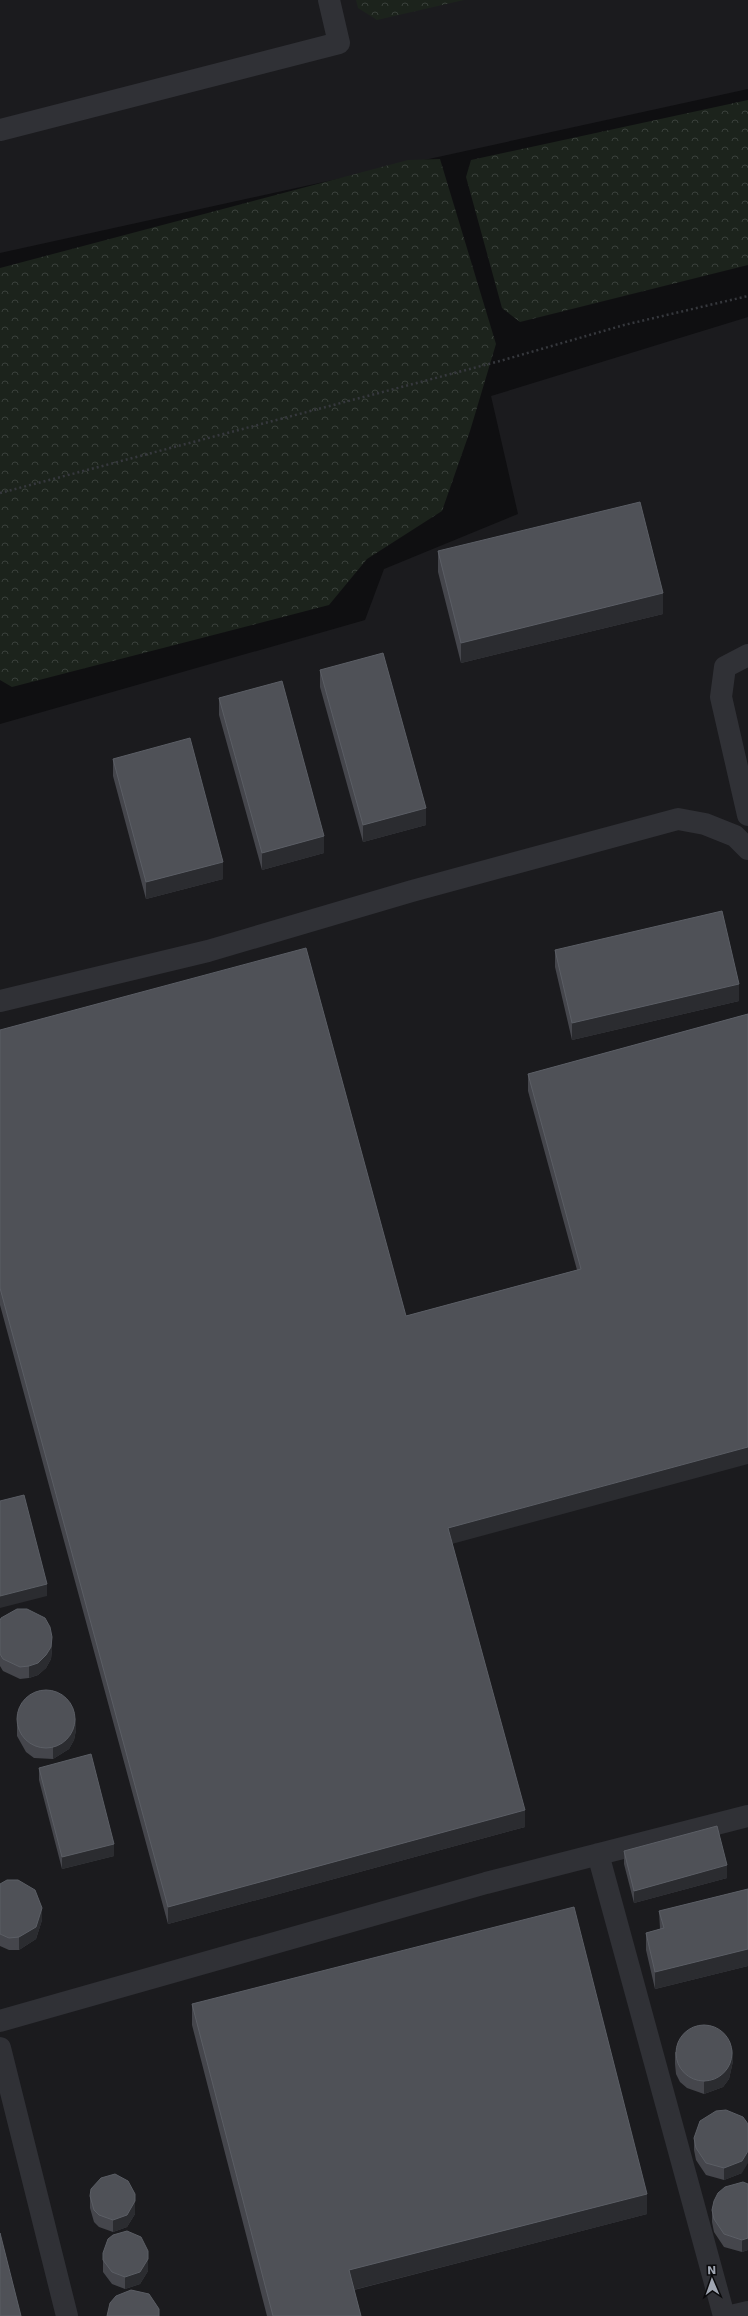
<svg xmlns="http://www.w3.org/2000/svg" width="748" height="2316" viewBox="0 0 748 2316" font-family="'DejaVu Sans',sans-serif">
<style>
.built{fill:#1b1b1e}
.forest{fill:url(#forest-crowns)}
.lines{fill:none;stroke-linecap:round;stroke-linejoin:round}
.path{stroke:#36383d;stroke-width:2.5;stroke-dasharray:2 3;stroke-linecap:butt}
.minor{stroke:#303136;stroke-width:22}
.wall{fill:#45464c}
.shaded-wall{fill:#2b2c30}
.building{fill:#4f5157;stroke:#5b5e65}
</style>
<defs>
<pattern id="forest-crowns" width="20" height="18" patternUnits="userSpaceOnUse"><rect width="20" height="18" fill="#1c231c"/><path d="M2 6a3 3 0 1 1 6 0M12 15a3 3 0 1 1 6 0" fill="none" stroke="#3a403b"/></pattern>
</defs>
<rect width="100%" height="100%" fill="#0f0f11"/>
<!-- built -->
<path class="built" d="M0,0H748V89L0,253Z
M748,317V2316H0V724L365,620L384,569L518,514L491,396Z"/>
<!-- forest -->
<path class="forest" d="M356,0H464L377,20L358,8Z
M748,100V265L520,322L502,308L466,177L471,160Z
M440,159L496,344L470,431L442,511L367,559L329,605L12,687L0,680V268L408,160Z"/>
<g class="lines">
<!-- path -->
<path class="path" d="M0,493L500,361L624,325L748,296"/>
<!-- minor -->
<path class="minor" d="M0,130L339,43L329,0
M748,655L725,667L721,697L748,815
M0,1001L208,951L412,891L678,819L705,824L735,836L748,849
M598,1854L724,2316
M0,2021L486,1883L748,1816
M0,2048L67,2316
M731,2316L748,2312"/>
</g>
<!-- wall -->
<path class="wall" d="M438,551L663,614L461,663L438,572Z
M320,670L426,825L363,842L320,687Z
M219,698L324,853L262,870L219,715Z
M113,759L223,879L146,899L113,776Z
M555,950L739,1001L572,1040L555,967Z
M748,1014L452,1544L525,1827L168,1924L0,1305V1030L406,1316L577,1270L528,1091V1074Z
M0,1621L52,1649L51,1659L46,1668L38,1675L29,1678L20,1679L3,1671L0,1666Z
M17,1715L76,1730L74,1740L69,1749L53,1759L34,1758L26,1752L17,1736Z
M39,1768L114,1856L62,1869L39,1780Z
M624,1851L727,1878L634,1903L624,1864Z
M0,1884L42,1920L36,1939L19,1950H9L0,1946Z
M748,1889V1966L655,1989L646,1950V1933L660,1929L659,1911Z
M192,2004L647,2214L354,2290L361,2316H267L192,2025Z
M675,2052L733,2061L729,2079L723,2087L704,2094L687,2088L680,2082L676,2074L675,2064Z
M694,2138L742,2173L724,2180L706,2175L696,2160L694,2150Z
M748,2184V2250L742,2252L724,2247L714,2232L712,2222V2210Z
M90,2196L135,2214L127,2227L113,2232L99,2227L94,2222L90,2208Z
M103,2253L148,2271L140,2284L125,2289L112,2284L103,2272Z"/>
<!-- shaded-wall -->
<path class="shaded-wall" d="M663,593V614L461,663V643Z
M426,808V825L363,842V825Z
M324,836V853L262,870V853Z
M223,862V879L146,899V882Z
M739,984V1001L572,1040V1023Z
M748,1447V1464L448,1545V1528Z
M47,1584V1596L0,1608V1596Z
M52,1637V1649L51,1659L46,1668L38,1675L29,1678V1666Z
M76,1718V1730L74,1740L69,1749L53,1759V1747Z
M525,1810V1827L168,1924V1907Z
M114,1844V1856L62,1869V1857Z
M727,1865V1878L634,1903V1891Z
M42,1908V1920L36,1939L19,1950V1937Z
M748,1949V1966L655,1989V1972Z
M733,2049V2061L729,2079L723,2087L704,2094V2082Z
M748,2151V2163L742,2173L724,2180V2168Z
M135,2194V2214L127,2227L113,2232V2220Z
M647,2194V2214L349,2291V2270Z
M748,2238V2250L742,2252V2240Z
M148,2251V2271L140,2284L125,2289V2277Z"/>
<!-- building -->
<path class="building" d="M640,502L663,593L461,643L438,551Z
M383,653L426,808L363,825L320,670Z
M282,681L324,836L262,853L219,698Z
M190,738L223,862L146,882L113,759Z
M722,911L739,984L572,1023L555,950Z
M306,948L406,1316L581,1269L528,1074L748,1014V1447L448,1528L525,1810L168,1907L0,1288V1030Z
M24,1495L47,1584L0,1596V1501Z
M17,1609H27L45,1618L50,1627L52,1637L51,1647L46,1655L38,1663L29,1666L20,1667L3,1659L0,1654V1621L1,1618Z
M17 1719a29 29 0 1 1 58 0a29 29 0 1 1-58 0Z
M91,1754L114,1844L62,1857L39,1768Z
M717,1826L727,1865L634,1891L624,1851Z
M7,1880H18L35,1890L42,1908L36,1927L19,1937L9,1938L0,1934V1884Z
M748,1889V1949L655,1972L646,1933L664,1928L659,1911Z
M574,1907L647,2194L349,2270L361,2316H273L192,2004Z
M676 2053a28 28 0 1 1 56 0a28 28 0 1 1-56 0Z
M726,2110L743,2117L748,2124V2151L742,2161L724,2168L706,2163L696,2148L694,2138L700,2121L716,2111Z
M115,2174L128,2181L135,2194V2201L127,2215L113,2220L99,2215L94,2210L90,2196L91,2189L101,2178Z
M743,2182L748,2184V2238L742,2240L724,2234L714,2219L712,2210L714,2201L718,2193L725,2187Z
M127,2231L141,2237L148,2251V2259L140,2272L125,2277L112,2272L103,2260V2253L108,2239L113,2235Z
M0,2233L21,2316H0Z
M131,2290L149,2294L159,2309V2316H107L110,2303L116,2296Z"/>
<!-- north arrow -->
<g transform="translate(712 2280) rotate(358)" stroke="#0a0a0c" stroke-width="3" paint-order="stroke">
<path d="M0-3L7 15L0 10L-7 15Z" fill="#a0a6b2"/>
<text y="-6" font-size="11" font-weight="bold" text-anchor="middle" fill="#a0a6b2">N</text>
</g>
</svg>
